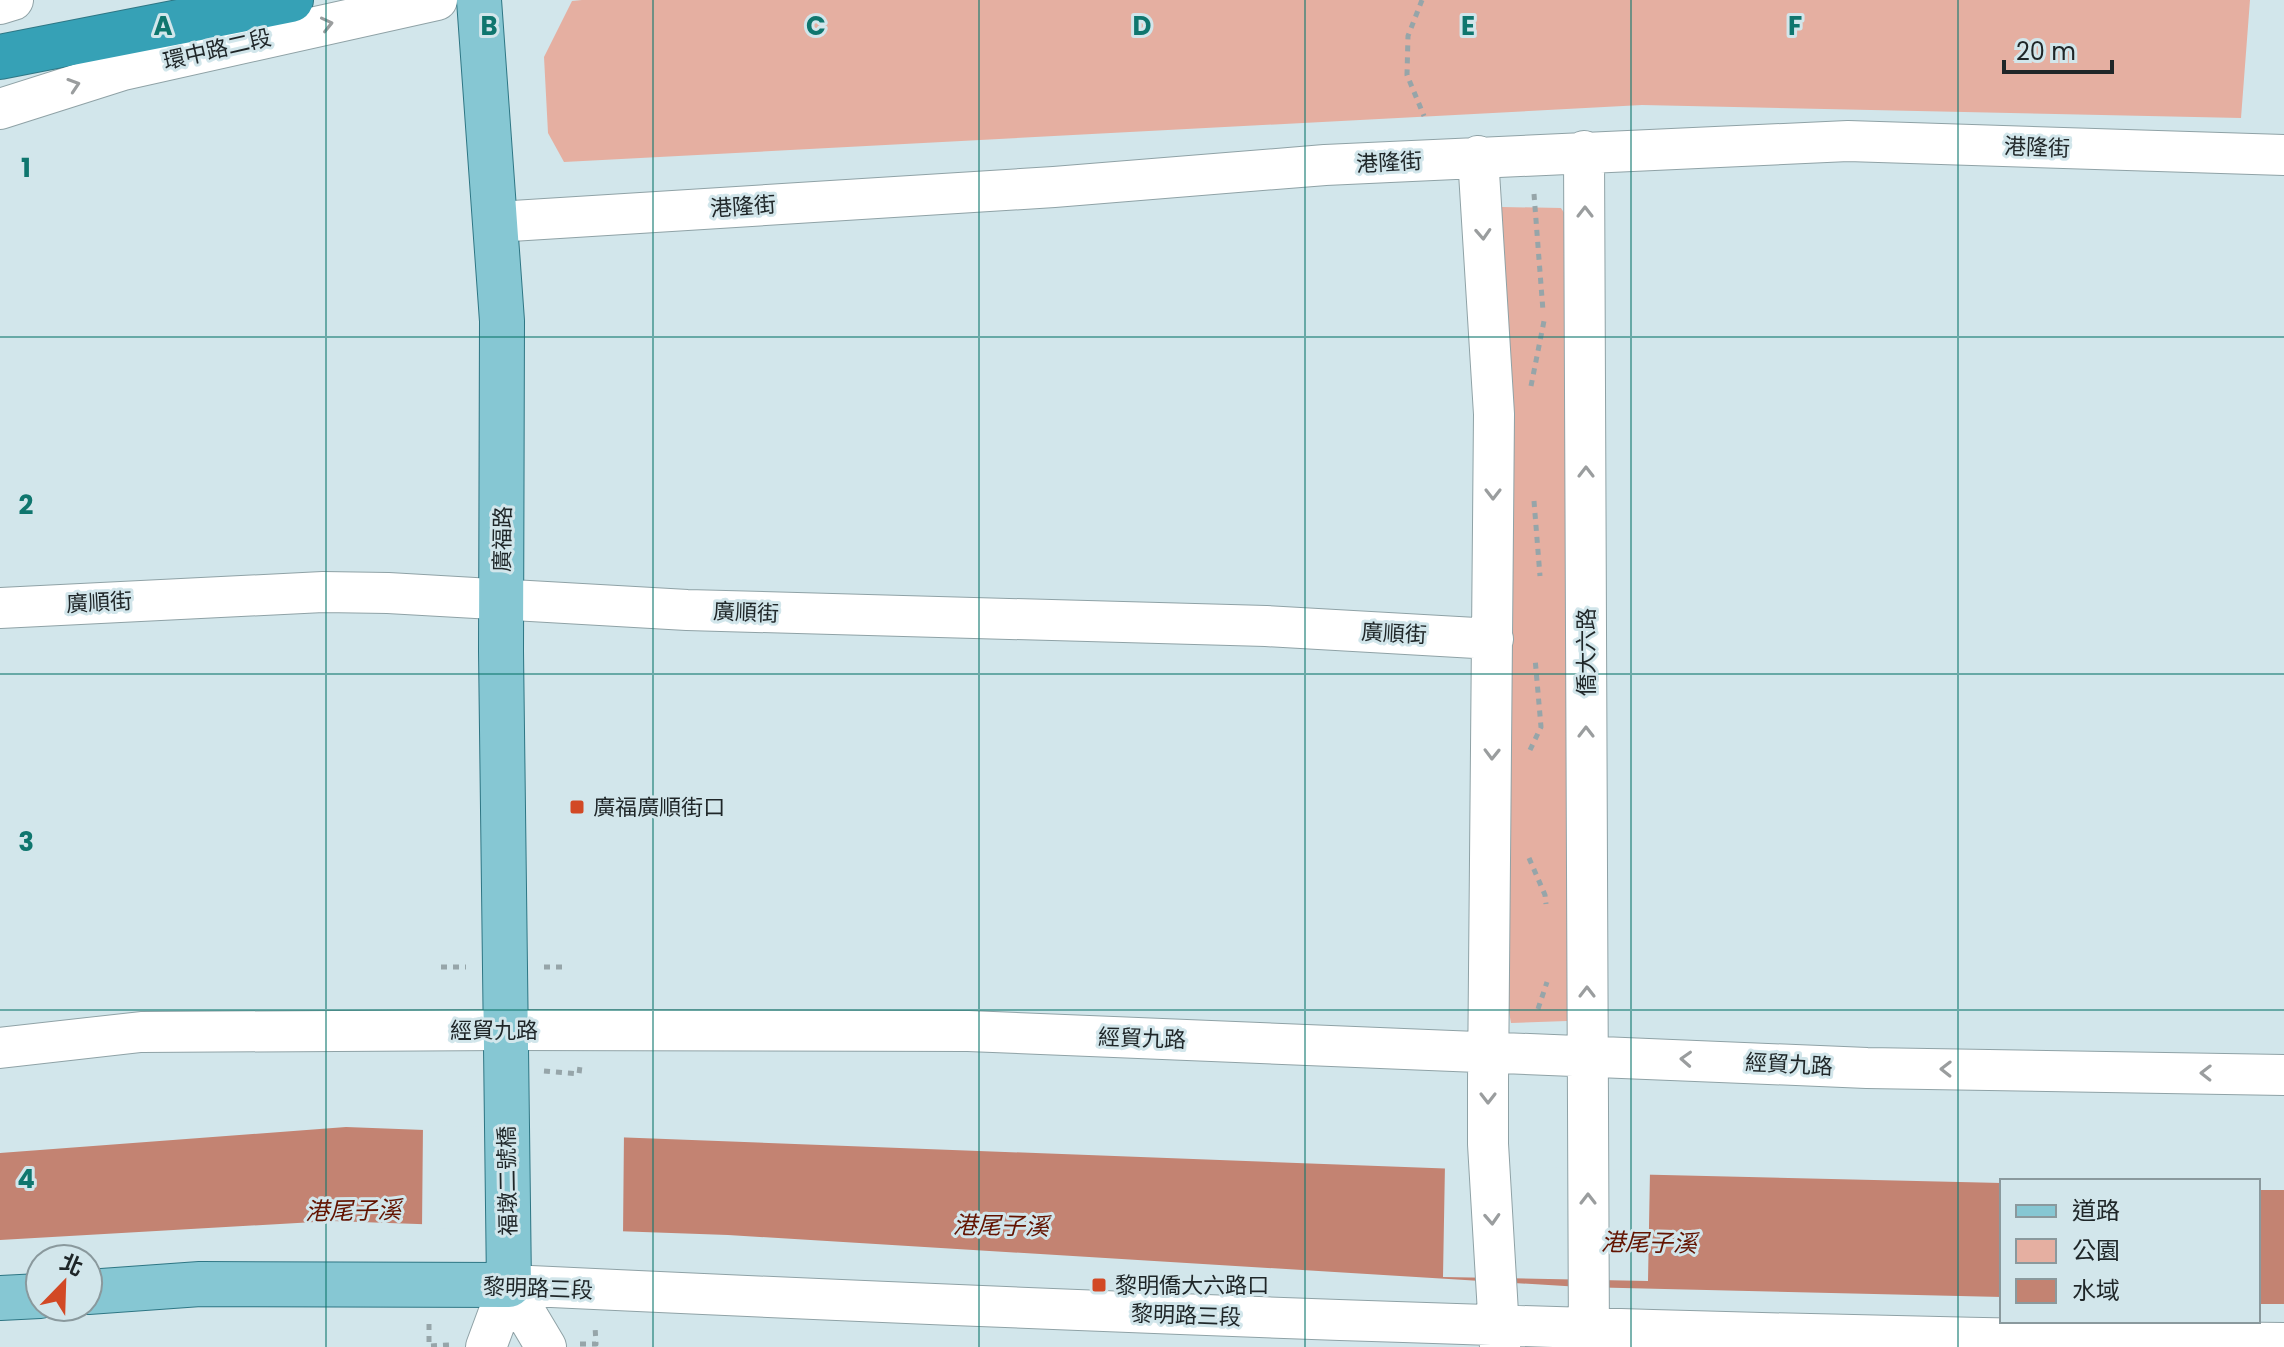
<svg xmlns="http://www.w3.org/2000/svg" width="2284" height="1347" viewBox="0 0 2284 1347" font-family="Poppins,'Noto Sans TC',sans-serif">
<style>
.green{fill:#e5afa1}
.water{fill:#c38372}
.pier{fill:#d2e6eb}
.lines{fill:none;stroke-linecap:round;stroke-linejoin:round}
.minor-casing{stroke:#8fa2a6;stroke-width:42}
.major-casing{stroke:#2e7684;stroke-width:46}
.highway-casing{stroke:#2e7684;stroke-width:46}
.path{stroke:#96a5a9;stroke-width:5;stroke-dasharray:6 6;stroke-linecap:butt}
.minor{stroke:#fff;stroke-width:40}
.major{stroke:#86c7d3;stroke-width:44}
.highway{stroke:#36a1b6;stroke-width:44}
.oneway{stroke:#9a9d9e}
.grid{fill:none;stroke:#0f766e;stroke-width:2;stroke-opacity:0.55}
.poi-dot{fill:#d24925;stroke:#d2e6eb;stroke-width:3}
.labels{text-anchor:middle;stroke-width:6;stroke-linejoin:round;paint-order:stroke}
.street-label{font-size:22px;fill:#1f2628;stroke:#d2e6eb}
.poi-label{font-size:22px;fill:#1f2628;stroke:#d2e6eb;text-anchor:start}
.water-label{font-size:24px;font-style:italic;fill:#621300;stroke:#d2e6eb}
.grid-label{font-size:26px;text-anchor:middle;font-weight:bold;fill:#0f766e;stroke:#d2e6eb;stroke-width:6;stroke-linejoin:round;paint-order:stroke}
</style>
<rect width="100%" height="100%" fill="#d2e6eb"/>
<!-- green -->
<path class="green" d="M582,0H2250L2241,118L1642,105L564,162L548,133L544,57L572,1Z
M1502,207L1561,208L1568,219L1573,980L1567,1021L1511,1023L1503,978L1493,216Z"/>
<!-- water -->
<path class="water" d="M346,1127L1537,1172L2002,1183V1297L1581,1287L728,1235L332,1221L0,1240V1153Z
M2258,1190H2284V1304H2258Z"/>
<!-- pier -->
<path class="pier" d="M423,1125L624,1132L623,1235L422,1228Z
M1445,1164L1650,1171L1648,1281L1443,1277Z"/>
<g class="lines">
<!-- minor casing -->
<g class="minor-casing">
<path id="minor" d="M0,4L13,0
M0,109L123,70L437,0
M1584,151L1589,1347
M1478,156L1494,414L1488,1083V1144L1500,1347
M496,222L1054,187L1325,165L1848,141L2284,155
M0,608L323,592L388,593L687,610L1266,626L1493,639
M0,1048L141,1032L504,1030L968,1031L1867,1068L2284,1075
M509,1285C1100,1313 1692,1336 2284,1343
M509,1285L546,1347
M486,1347L509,1285"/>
</g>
<!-- major casing -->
<g class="major-casing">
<path id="major" d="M88,1292L200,1284L509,1285L501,651L502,321L479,0
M0,1298L40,1296"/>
</g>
<!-- highway casing -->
<g class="highway-casing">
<path id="highway" d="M0,57L291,0"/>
</g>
<!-- path -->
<path class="path" d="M1422,0L1408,36L1407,75L1424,116
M1534,194L1543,311
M1531,386L1544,321
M1534,501L1540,576
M1530,750L1541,727L1535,658
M1529,858L1545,895L1546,904
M441,967H466
M544,967H567
M1538,1009L1547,982
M544,1071L579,1074L580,1066
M429,1324V1346L450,1345
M580,1344H596L595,1326"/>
<!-- minor -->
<use href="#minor" class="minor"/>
<!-- major -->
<use href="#major" class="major"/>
<!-- highway -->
<use href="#highway" class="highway"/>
</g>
<!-- one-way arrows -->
<defs><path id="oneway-chevron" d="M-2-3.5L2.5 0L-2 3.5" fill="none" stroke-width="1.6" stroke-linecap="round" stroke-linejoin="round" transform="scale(2)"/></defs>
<g class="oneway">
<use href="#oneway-chevron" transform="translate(327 24) rotate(-13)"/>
<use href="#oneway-chevron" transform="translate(74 85) rotate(-18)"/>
<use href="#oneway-chevron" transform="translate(1585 212) rotate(-90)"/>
<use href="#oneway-chevron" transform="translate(1483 234) rotate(87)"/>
<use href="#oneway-chevron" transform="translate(1586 472) rotate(-90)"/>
<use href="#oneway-chevron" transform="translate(1493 494) rotate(90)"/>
<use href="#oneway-chevron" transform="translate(1586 732) rotate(-90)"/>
<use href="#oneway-chevron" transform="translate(1492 754) rotate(91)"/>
<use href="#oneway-chevron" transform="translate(1587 992) rotate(-90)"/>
<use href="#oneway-chevron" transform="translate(1686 1059) rotate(-177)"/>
<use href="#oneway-chevron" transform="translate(1946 1069) rotate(-179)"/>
<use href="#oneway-chevron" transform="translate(2206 1073) rotate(-179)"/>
<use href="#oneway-chevron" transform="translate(1488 1098) rotate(90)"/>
<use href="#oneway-chevron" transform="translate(1588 1199) rotate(-90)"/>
<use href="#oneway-chevron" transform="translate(1492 1219) rotate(87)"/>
</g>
<!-- grid -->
<path class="grid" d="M326,0V1347M653,0V1347M979,0V1347M1305,0V1347M1631,0V1347M1958,0V1347M0,337H2284M0,674H2284M0,1010H2284"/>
<!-- markers -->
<g class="poi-dot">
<rect x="569" y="799" width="16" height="16" rx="4"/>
<rect x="1091" y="1277" width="16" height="16" rx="4"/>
</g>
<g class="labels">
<!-- street labels -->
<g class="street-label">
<text transform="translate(217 49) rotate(-13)" y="8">環中路二段</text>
<text transform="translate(2037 147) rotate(2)" y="8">港隆街</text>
<text transform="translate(1389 162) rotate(-3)" y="8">港隆街</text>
<text transform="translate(743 206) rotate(-4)" y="8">港隆街</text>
<text transform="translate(502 539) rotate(-89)" y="8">廣福路</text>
<text transform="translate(99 602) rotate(-3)" y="8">廣順街</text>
<text transform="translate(746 612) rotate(2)" y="8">廣順街</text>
<text transform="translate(1394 633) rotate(3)" y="8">廣順街</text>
<text transform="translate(1586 652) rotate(-90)" y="8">僑大六路</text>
<text x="494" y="1038">經貿九路</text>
<text transform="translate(1142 1038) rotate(2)" y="8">經貿九路</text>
<text transform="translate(1789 1064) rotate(3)" y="8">經貿九路</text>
<text transform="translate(507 1181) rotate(-91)" y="8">福墩二號橋</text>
<text transform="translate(538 1288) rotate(2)" y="8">黎明路三段</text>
<text transform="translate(1186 1315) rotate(2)" y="8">黎明路三段</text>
</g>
<!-- poi labels -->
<g class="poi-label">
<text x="593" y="815">廣福廣順街口</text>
<text x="1115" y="1293">黎明僑大六路口</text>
</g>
<!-- water labels -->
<g class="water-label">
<text transform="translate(353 1211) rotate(-1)" y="8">港尾子溪</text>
<text transform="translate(1001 1226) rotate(1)" y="8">港尾子溪</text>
<text transform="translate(1649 1243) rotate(1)" y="8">港尾子溪</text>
</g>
</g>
<g class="grid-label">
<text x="163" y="35">A</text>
<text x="489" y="35">B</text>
<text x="816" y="35">C</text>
<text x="1142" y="35">D</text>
<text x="1468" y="35">E</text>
<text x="1795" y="35">F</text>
<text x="26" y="177">1</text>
<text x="26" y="514">2</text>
<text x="26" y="851">3</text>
<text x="26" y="1188">4</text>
</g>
<!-- legend -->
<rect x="2000" y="1179" width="260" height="144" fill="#d2e6eb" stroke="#8a999d" stroke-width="2"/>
<rect x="2016" y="1205" width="40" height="12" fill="#86c7d3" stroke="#8a999d" stroke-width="2"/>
<text x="2072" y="1219" font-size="24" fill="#1f2628">道路</text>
<rect x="2016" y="1239" width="40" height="24" fill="#e5afa1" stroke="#8a999d" stroke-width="2"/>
<text x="2072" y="1259" font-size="24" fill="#1f2628">公園</text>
<rect x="2016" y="1279" width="40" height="24" fill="#c38372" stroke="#8a999d" stroke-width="2"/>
<text x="2072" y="1299" font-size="24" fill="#1f2628">水域</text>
<!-- north arrow -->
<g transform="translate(64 1283) rotate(23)"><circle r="38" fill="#d2e6eb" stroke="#8a999d" stroke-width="2"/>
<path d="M0-6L14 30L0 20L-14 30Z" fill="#d24925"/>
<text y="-12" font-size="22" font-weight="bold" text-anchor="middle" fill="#1f2628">北</text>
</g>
<!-- scale -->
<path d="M2004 60v12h108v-12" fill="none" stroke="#1f2628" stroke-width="4"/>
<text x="2016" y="60" font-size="24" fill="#1f2628" stroke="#d2e6eb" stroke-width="6" paint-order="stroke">20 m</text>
</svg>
